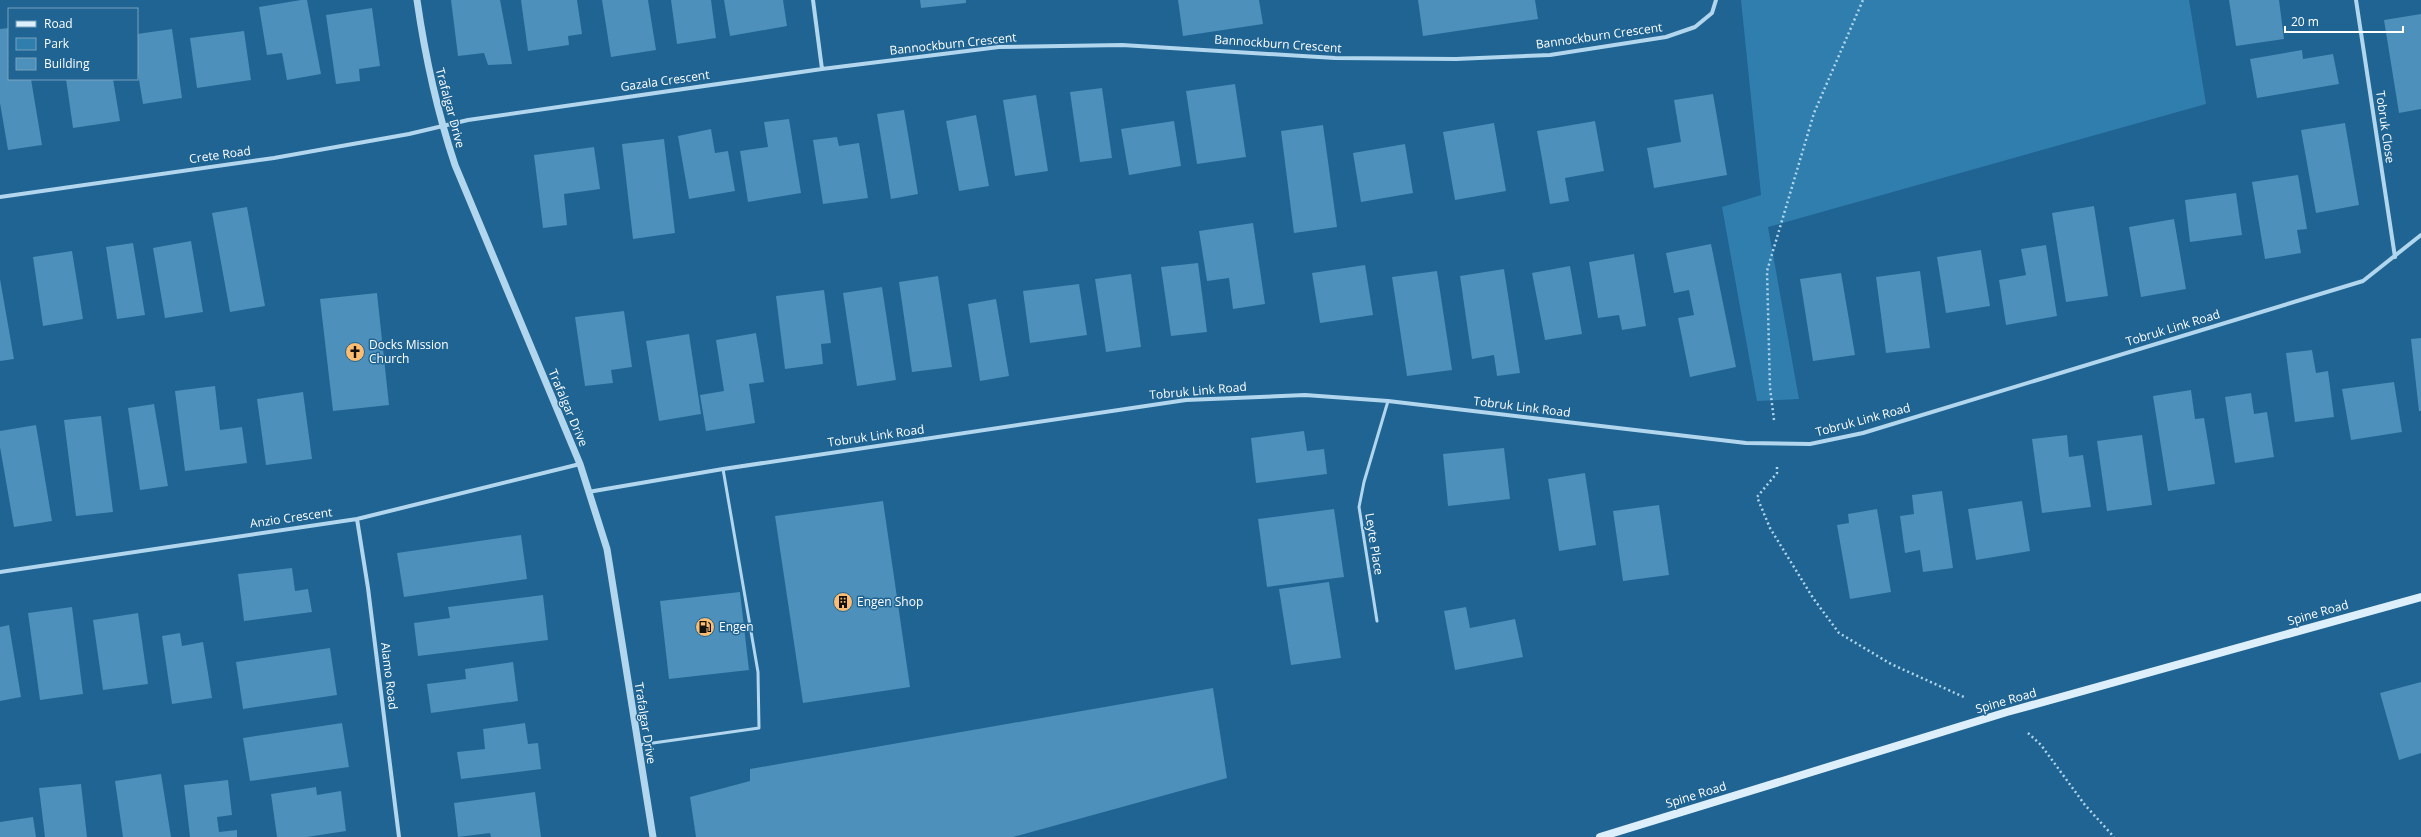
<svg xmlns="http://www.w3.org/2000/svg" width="2421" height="837" viewBox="0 0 2421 837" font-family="'Open Sans',sans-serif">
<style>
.green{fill:#307eae}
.building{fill:#4c90bb}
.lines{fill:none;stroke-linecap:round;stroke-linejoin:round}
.path{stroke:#b1d6ee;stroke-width:2.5;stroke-dasharray:2 3;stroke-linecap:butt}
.service{stroke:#b1d6ee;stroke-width:3}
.minor{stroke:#b1d6ee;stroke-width:4}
.tertiary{stroke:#b1d6ee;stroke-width:7}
.secondary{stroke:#ddeffa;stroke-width:8}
.labels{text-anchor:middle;stroke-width:3;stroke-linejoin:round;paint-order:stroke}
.street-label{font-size:12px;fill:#fff;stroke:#1f6492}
.poi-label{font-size:12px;fill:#fff;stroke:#1f6492;text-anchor:start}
</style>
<rect width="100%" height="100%" fill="#1f6492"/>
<!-- green -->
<path class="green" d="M1741,0H2189L2206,104L1768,227L1799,399L1757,401L1722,207L1761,195Z"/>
<!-- building -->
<path class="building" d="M301,0H307L321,74L287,80L282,53L267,55L259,7Z
M451,0H500L512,64L488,65L484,53L458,56Z
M521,0H577L582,34L568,36L569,45L528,51Z
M602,0H648L656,50L611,57Z
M671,0H711L716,38L677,44Z
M724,0H783L787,26L730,36Z
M920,0H966V3L921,8Z
M1178,0H1259L1263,24L1183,36Z
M1418,0H1535L1538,19L1423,36Z
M2229,0H2279L2284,39L2236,46Z
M372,8L380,66L359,69L360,81L336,84L326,15Z
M2421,14V109L2399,113L2384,20Z
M9,28V79H31L42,145L8,150L0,103V29Z
M172,29L182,98L143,104L137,68V34Z
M244,31L251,80L197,88L190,38Z
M2302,50L2303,59L2333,54L2339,84L2257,98L2250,59Z
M66,79H113L120,121L73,128Z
M1235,84L1246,157L1197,164L1186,91Z
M1102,88L1112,158L1080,162L1070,92Z
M1713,94L1727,175L1654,188L1647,148L1681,142L1674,100Z
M1036,95L1048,171L1015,176L1003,100Z
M904,110L918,194L891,199L877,114Z
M976,115L989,186L959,191L946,121Z
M789,119L801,193L748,202L740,151L768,147L764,122Z
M1174,121L1181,166L1129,175L1121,129Z
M1595,121L1604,171L1565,178L1569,201L1550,204L1537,131Z
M1494,123L1506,191L1455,200L1443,132Z
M2345,123L2359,205L2316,213L2301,130Z
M1323,125L1337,227L1294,233L1281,131Z
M711,129L715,153L728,151L735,191L689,199L678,136Z
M837,137L839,146L859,143L868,198L823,204L813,140Z
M664,139L675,233L633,239L622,144Z
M1405,144L1413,193L1361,202L1353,153Z
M594,147L600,189L564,194L567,225L543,228L534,155Z
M2298,175L2307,229L2297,230L2301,253L2265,259L2252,182Z
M2236,193L2242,235L2190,242L2185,200Z
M2094,206L2108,296L2066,302L2052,213Z
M247,207L265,306L230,312L212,213Z
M2174,219L2186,289L2141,297L2129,227Z
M1253,223L1265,304L1233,309L1229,278L1207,281L1199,231Z
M191,241L203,312L165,318L153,248Z
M133,243L145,315L117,319L106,247Z
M1711,244L1736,367L1690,377L1678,318L1694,315L1689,290L1674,293L1666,253Z
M2046,245L2057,316L2006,325L1999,280L2026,275L2021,249Z
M1981,250L1990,306L1946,313L1937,257Z
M72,251L83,319L43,326L33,257Z
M1634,254L1646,326L1622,330L1619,315L1598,318L1589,262Z
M1198,263L1207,332L1171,336L1161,267Z
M1365,265L1373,315L1320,323L1312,273Z
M1570,266L1582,334L1545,340L1532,273Z
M1504,269L1520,373L1497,376L1494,355L1472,359L1460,276Z
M1437,271L1452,370L1407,376L1392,277Z
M1920,271L1930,348L1886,353L1876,277Z
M1841,273L1855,355L1813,361L1800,279Z
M1131,274L1141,347L1106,352L1095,279Z
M938,276L952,367L912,372L899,282Z
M0,279L14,359L0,361Z
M1079,284L1087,335L1030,343L1023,291Z
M882,287L896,380L857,386L843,293Z
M824,290L831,343L821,344L823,364L785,369L776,296Z
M377,293L389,405L333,411L320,299Z
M996,299L1009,376L980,381L968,304Z
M624,311L632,367L611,370L613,383L585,386L575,317Z
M756,333L764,382L749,384L755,423L706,431L700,395L724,391L716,340Z
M689,334L701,414L659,421L646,341Z
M2421,338V411H2419L2411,339Z
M2312,350L2316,373L2328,371L2334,417L2295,422L2286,353Z
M2394,382L2402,432L2351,440L2342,389Z
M215,386L220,430L242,427L247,463L185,471L175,391Z
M2191,390L2195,419L2204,418L2215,484L2168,491L2153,396Z
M303,392L312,459L266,465L257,399Z
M2251,393L2254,414L2267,412L2274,457L2235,463L2225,397Z
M154,404L168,486L140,490L128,408Z
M101,416L113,512L76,516L64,420Z
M36,425L52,521L14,527L0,447V431Z
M1304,431L1307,451L1324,449L1327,474L1256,483L1251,438Z
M2067,435L2069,457L2083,455L2091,507L2042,513L2032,439Z
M2142,435L2152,505L2107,511L2097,441Z
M1504,448L1510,499L1448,506L1443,454Z
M1585,473L1596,545L1559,551L1548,479Z
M1942,491L1953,568L1923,572L1920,550L1905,553L1900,516L1914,514L1912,495Z
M883,501L910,687L803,703L775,516Z
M2022,501L2030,551L1976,560L1968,509Z
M1659,505L1669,575L1623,581L1613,511Z
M1334,509L1344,577L1267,587L1258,519Z
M1877,509L1891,592L1850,599L1837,525L1849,523L1848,514Z
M521,535L527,579L404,597L397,553Z
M292,568L295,591L308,589L312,612L244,621L238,574Z
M1329,582L1341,658L1291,665L1279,589Z
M740,592L749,670L669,679L660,601Z
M543,595L548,640L418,656L414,623L450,618L448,607Z
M72,607L83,694L40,700L28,613Z
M1466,607L1470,628L1515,619L1523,657L1455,670L1444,611Z
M138,613L148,684L103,690L93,620Z
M9,625L21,697L0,701V627Z
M180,633L182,646L203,642L212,698L172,704L162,636Z
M330,648L337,695L243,709L236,662Z
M513,662L518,701L431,713L427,684L466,679L465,669Z
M2421,682V753L2399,760L2380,693Z
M1213,688L1227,778L1013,837H696L690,797L750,781V769Z
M342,723L349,767L250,781L243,738Z
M525,723L528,744L538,743L541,769L461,779L457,752L485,749L483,729Z
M161,774L171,837H123L115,781Z
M228,780L232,815L217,817L219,832L237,830V837H190L184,785Z
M81,784L87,837H45L39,788Z
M316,787L317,795L341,791L346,831L307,837H277L271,794Z
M535,792L541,837H491L490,833L458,837L454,803Z
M33,817L36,837H0V822Z"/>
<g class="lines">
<!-- path -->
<path class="path" d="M1774,420L1770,388L1767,271L1814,113L1863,0
M1777,467V473L1757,497L1770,528L1813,598L1839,633L1891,664L1966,698
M2028,733L2041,745L2085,805L2114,837"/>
<!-- service -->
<path class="service" d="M1377,621L1359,507L1364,482L1388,401
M639,745L759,728L758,672L723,469"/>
<!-- minor -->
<path class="minor" d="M2356,0L2395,257
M822,69L999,47L1122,45L1335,58L1456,59L1550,55L1666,37L1695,27L1712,13L1716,0
M0,197L274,158L409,134L468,120L822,69L813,0
M588,492L723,469L1186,400L1305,395L1388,401L1746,443L1810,444L1863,433L2363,281L2421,235
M357,519L368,588L399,837
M0,572L357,519L580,464"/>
<!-- tertiary -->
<path class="tertiary" d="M417,0C425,56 437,111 455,165L580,464L607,549L653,837"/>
<!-- secondary -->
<path class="secondary" d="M1600,837L2007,712L2421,597"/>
</g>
<!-- icons -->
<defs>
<g id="church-disc" transform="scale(1)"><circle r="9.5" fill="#fcbd71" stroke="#1f6492"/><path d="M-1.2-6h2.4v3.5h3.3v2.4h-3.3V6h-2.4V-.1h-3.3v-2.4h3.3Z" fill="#111"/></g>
<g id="building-disc" transform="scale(1)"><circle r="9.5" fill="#fcbd71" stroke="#1f6492"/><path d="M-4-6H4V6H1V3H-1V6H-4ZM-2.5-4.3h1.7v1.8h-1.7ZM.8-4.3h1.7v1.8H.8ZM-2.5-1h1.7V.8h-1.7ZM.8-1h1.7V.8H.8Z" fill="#111"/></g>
<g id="fuel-disc" transform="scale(1)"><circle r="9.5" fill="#fcbd71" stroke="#1f6492"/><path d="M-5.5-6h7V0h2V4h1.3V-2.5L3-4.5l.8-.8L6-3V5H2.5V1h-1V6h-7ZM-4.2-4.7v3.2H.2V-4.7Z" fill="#111"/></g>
</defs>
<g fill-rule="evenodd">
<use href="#church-disc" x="355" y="352"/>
<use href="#building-disc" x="843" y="602"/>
<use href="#fuel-disc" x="705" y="627"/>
</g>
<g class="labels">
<!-- street labels -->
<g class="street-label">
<text transform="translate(1599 36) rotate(-8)" y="4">Bannockburn Crescent</text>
<text transform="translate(953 44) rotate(-6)" y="4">Bannockburn Crescent</text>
<text transform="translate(1278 44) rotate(4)" y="4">Bannockburn Crescent</text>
<text transform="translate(665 81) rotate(-8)" y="4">Gazala Crescent</text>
<text transform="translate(450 108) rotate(75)" y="4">Trafalgar Drive</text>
<text transform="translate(2385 127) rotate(82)" y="4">Tobruk Close</text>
<text transform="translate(220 155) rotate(-8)" y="4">Crete Road</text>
<text transform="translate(2173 328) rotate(-17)" y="4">Tobruk Link Road</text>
<text transform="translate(1198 391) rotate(-5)" y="4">Tobruk Link Road</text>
<text transform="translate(1522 407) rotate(7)" y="4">Tobruk Link Road</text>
<text transform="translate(568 408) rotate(67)" y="4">Trafalgar Drive</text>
<text transform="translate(1863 420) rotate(-15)" y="4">Tobruk Link Road</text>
<text transform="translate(876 436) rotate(-8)" y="4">Tobruk Link Road</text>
<text transform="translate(291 518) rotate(-8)" y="4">Anzio Crescent</text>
<text transform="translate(1374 544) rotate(81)" y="4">Leyte Place</text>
<text transform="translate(2318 613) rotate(-16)" y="4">Spine Road</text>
<text transform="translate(389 676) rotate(83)" y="4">Alamo Road</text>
<text transform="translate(2006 701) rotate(-16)" y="4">Spine Road</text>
<text transform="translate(645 723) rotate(81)" y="4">Trafalgar Drive</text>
<text transform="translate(1696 795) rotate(-17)" y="4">Spine Road</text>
</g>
<!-- poi labels -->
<g class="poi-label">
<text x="369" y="349">Docks Mission<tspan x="369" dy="14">Church</tspan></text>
<text x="857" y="606">Engen Shop</text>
<text x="719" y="631">Engen</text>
</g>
</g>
<!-- legend -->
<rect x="8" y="8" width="130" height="72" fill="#1f6492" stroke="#79a2be"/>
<rect x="16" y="21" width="20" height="6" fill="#ddeffa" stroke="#79a2be"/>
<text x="44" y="28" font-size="12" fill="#ffffff">Road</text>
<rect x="16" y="38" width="20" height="12" fill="#307eae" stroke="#79a2be"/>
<text x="44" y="48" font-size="12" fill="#ffffff">Park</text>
<rect x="16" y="58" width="20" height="12" fill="#4c90bb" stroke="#79a2be"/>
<text x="44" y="68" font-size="12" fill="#ffffff">Building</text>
<!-- scale -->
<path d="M2285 26v6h118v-6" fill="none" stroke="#ffffff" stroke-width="2"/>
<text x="2291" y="26" font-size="12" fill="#ffffff" stroke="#1f6492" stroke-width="3" paint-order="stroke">20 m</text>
</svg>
